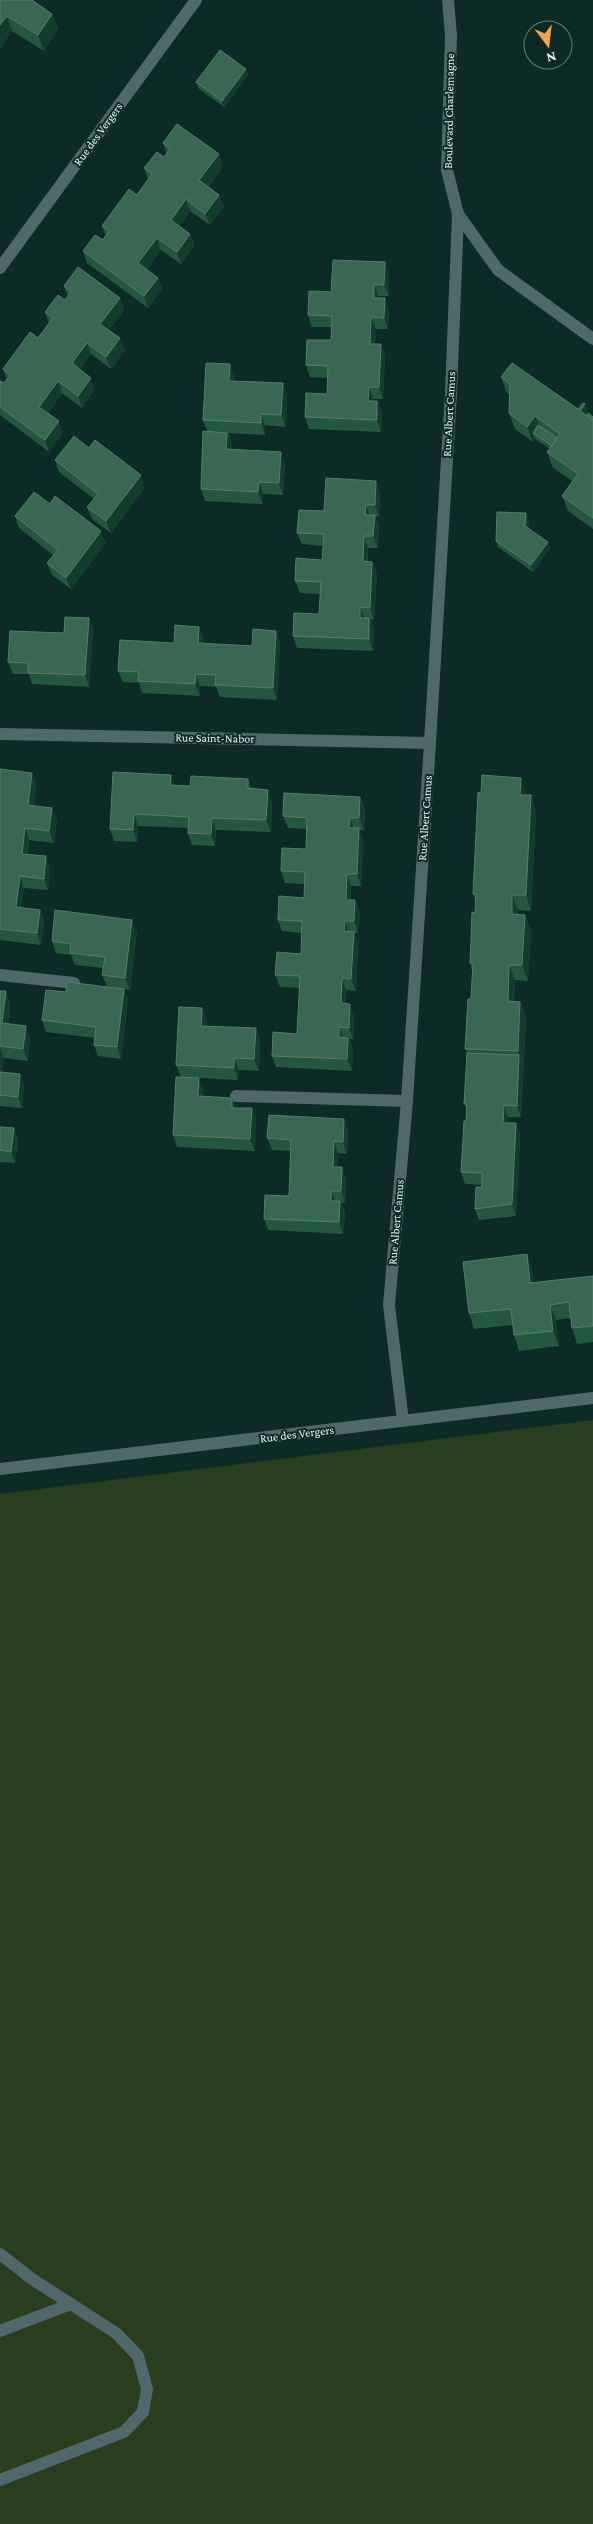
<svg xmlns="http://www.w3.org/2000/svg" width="593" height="2524" viewBox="0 0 593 2524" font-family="'Crimson Pro',serif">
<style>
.green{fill:#283e1d}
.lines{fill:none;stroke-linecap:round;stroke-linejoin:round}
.lane{stroke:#4e686c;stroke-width:12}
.street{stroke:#4e686c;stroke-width:12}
.wall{fill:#255640}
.shaded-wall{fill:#123d2d}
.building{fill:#396753;stroke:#547e6c}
.labels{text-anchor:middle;stroke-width:4;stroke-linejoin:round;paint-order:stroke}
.street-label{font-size:12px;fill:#e6f7f4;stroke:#0c2a26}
</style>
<rect width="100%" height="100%" fill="#0c2a26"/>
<!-- green -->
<path class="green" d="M593,1420V2524H0V1494Z"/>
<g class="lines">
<!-- lane -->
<path class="lane" d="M0,975L74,983
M236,1096L407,1101
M0,2254L32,2279L116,2333L138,2356L147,2389L143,2412L124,2432L0,2480
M0,2331L71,2304"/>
<!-- street -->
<path class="street" d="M448,0L451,35L447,170L458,214L498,270L593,339
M0,268L196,0
M0,734L430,743
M403,1421L389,1305L407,1101L430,743L451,393L458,214
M0,1469L593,1398"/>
</g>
<!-- wall -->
<path class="wall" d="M0,0H34L33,1L52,14L58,29L44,51L12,31Z
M248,75L224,107L198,88L196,82Z
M163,143L223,166L208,187L219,195L224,207L210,225L190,211L179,226L190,234L194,246L181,264L161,250L147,269L158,278L162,289L148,308L87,263L83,251L103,240L106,236L102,226L137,195L148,179L144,168L164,157L167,154Z
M385,262L389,274V296H378V298H385L389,310L388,329H376L375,344H381L385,356L383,399H373V401H377L382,413L381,432L309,429L305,417L327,394L328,378L310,377L306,365L331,340V327H312L308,315L331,292Z
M64,286L120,298L124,310L109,330L125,350L111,369L91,354L80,369L95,389L82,408L62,393L48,413L63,433L49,452L0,415V381L4,383L7,380L3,369L38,338L49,323L45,312L65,300L68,297Z
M230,364L234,375V381L283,383L287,395L286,427L265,425V435L228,433L232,444L231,450L285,464L283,495L263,494V504L205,501L201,489L207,431L203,420Z
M501,377L588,414L593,417V529L568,511L562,496L572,481L553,468L547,452L550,449L535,439L533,442L515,429L509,413L510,395L507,393Z
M89,448L145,487L111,533L92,519L87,507L94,499L59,472L55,460Z
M380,493L379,517L375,516L379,527L378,548H368V562H372L377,574L374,620L370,619L374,630L373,651L297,648L293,636L319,614L320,594L300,593L295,581L322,560L323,546L302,544L297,533L324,511Z
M50,504L106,543L71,589L52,575L47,563L53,555L19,528L15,516Z
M526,513L529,520L528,528L550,548L533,572L498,547L496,541Z
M89,618L93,629L89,687L32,684L29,674H13L8,662L64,633Z
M199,627L203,639V644L252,646L276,631L280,642L277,700L220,697L216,687L200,686V696L142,693L139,683L123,682L118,671L174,643Z
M0,769L36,784L34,806L57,820L54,843L29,840L28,854L50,868L48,890L24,888L21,908L40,910L44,922L41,945L0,940Z
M171,775L174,785L190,786L248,779L252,789L272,801L271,832L216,830L215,846L192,845L188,833V828L138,826L137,842L114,841L110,829Z
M526,793V795H531L536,811L531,911L518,910V915H525L531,931L528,981L515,980L514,1001L520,1002L526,1017L521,1117H508V1123H516L520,1135L516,1216L479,1220L475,1209L482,1185L465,1184L461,1172L467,1111L464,1104L467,1053L465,1049L471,999L472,970L470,963L476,902L473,894Z
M360,797L365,809L364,830H359L363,840L361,886H351V900L360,912L358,933H354L358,943L356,991L346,990L345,1004H350L354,1015L353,1039H349L353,1050L352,1071L276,1067L272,1056L297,1034L299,988L280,987L275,975L301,954L302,933L282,931L278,920L304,898V884L285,883L281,871L306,849L307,829L288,828L283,816Z
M137,932L130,990L107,986L102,975L103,968L75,965L71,955L56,953L52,941Z
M124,989L128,1001L121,1059L98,1056L94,1045L95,1038L46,1032L42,1020L66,992Z
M0,991L10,1003L8,1024L30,1038L28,1061L4,1058L2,1072L20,1074L24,1086L22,1108L0,1106Z
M202,1008L207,1020L206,1026L256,1028L260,1040L259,1071L239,1070L238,1080L181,1077L176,1065Z
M203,1090V1096L232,1098L236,1108H252L256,1120L255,1151L177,1147L173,1135Z
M0,1127L14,1128L18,1140L15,1163L0,1162Z
M348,1131L347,1154L338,1153L337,1167H342L346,1179L345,1203H341L345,1213L343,1234L268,1230L264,1219L289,1196L291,1151L272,1150L267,1138Z
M527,1254L532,1270L534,1283L593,1276V1342L577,1344L572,1328L571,1318L556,1320L559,1346L519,1351L514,1335L513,1325L474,1329L469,1313Z"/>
<!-- shaded-wall -->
<path class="shaded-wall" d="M52,14L58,29L44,51L38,35Z
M7,16L12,31L0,49V25Z
M246,69L248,75L224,107L222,101Z
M219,154L223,166L204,192L199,180Z
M219,195L224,207L210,225L205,214Z
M186,199L190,211L175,231L171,220Z
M190,234L194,246L181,264L177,252Z
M157,238L161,250L142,275L138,263Z
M385,262L389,274V296L384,285Z
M158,278L162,289L148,308L144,296Z
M374,284L378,296V310L374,298Z
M120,298L124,310L105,336L100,324Z
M385,298L389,310L388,329L384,318Z
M371,317L376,329L374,356L370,344Z
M120,338L125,350L111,369L106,357Z
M87,343L91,354L76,375L72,363Z
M381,344L385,356L383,399L379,387Z
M230,364L234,375L233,393L229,381Z
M91,378L95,389L82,408L78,396Z
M58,381L62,393L43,419L39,407Z
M283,383L287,395L286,427L281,415Z
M369,387L373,399L372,413L368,401Z
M377,401L382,413L381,432L377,420Z
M585,404L590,420L580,411Z
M261,414L265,425V435L261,423Z
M535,416L541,431L533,433L535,439L533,442L527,427Z
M59,421L63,433L49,452L45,440Z
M227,433L232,444L231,461L226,449Z
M281,452L285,464L283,495L279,483Z
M141,475L145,487L111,533L106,521Z
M376,481L380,493L379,517L375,505Z
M259,482L263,494V504L258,492Z
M366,505L370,516L365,515Z
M526,513L529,520L528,533L525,526Z
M375,515L379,527L378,548L373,536Z
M101,531L106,543L71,589L66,578Z
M364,536L368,548L367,573L363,561Z
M548,542L550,548L533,572L531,565Z
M372,562L377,574L374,620L370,608Z
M360,607L365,619L360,618Z
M89,618L93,629L89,687L85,675Z
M369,618L374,630L373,651L369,639Z
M199,627L203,639L202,655L198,643Z
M276,631L280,642L277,700L273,688Z
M196,674L200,686V696L195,684Z
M32,773L36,784L33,817L28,805Z
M171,775L175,787L170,785Z
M521,778L526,793V810L520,795Z
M248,779L252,790L248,788Z
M268,790L272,801L271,832L266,820Z
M531,795L536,811L531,911L526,895Z
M360,797L365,809L364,830L359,818Z
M52,808L57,820L54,843L49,831Z
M134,814L138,826L137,842L133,830Z
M212,818L216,830L215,846L211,834Z
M350,818L354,829L349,828Z
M25,828L29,840L26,865L22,854Z
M359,828L363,840L361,886L357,874Z
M46,856L50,868L48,890L44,879Z
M347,874L351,886L350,912L346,900Z
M20,876L24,888L20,919L16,907Z
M512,895L518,910L517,930L512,914Z
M355,900L360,912L358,933L354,921Z
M40,910L44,922L41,945L37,933Z
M525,915L531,931L528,981L522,965Z
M132,920L137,932L130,990L125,978Z
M345,921L349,933L344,931Z
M354,932L358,943L356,991L351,979Z
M509,965L515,980L513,1017L508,1001Z
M342,978L346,990L345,1015L341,1003Z
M124,989L128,1001L121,1059L117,1047Z
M6,991L10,1003L6,1035L2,1023Z
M520,1002L526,1017L521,1117L517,1106L519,1055L518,1051Z
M350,1004L354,1015L353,1039L349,1028Z
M202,1008L207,1020L206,1037L201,1026Z
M26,1026L30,1038L28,1061L23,1049Z
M339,1027L344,1039L339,1037Z
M256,1028L260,1040L259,1071L254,1059Z
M348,1038L353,1050L352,1071L347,1059Z
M0,1048L4,1058L0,1083Z
M234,1058L239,1070L238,1080L234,1068Z
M20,1074L24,1086L22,1108L18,1097Z
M199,1078L203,1090L202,1107L198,1096Z
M232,1098L237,1109L232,1108Z
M504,1105L508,1117L507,1135L503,1123Z
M252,1108L256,1120L255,1151L250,1139Z
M344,1119L348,1131L347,1154L343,1142Z
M516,1123L520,1135L516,1216L512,1204Z
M14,1128L18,1140L15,1163L11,1152Z
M334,1141L338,1153L337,1178L333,1167Z
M342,1167L346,1179L345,1203L341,1191Z
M331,1191L336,1202L331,1201Z
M340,1201L345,1213L343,1234L339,1222Z
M527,1254L532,1270L536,1299L530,1283Z
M550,1305L556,1320L559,1346L553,1331Z"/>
<!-- building -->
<path class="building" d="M0,0H32L52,14L38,35L7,16L0,25Z
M220,50L246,69L222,101L196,82Z
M177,124L219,154L199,180L219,195L205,214L186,199L171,220L190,234L177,252L157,238L138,263L158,278L144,296L83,251L95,235L103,240L109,231L102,226L129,189L137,195L152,174L144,168L157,152L164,157L170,149L163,143Z
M333,260L385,262L384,285L374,284V298H385L384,318L371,317L370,344H381L379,387H369L368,401H377V420L305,417L306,393L327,394L328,366L306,365L307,340H331L332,316L308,315L309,291L331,292Z
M78,267L120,298L100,324L120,338L106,357L87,343L72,363L91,378L78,396L58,381L39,407L59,421L45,440L0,407V381L4,383L10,375L3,369L30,332L38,338L53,318L45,312L58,295L65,300L71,292L64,286Z
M206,363L230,364L229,381L283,383L281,415L261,414V423L203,420Z
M512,363L578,409L583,403L585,404L580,411L593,420V518L562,496L578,474L547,452L560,434L535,416L527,427L509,413L510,384L501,377Z
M588,413L593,417V420L587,415Z
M538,425L557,438L552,446L533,433Z
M203,431L227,433L226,449L281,452L279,483L259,482L258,492L201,489Z
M74,436L89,448L95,440L141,475L106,521L87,507L98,494L55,460Z
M326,478L376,481L375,505H366L365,515H375L373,536H364L363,561L372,562L370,608L360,607V618H369V639L293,636L294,613L319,614L321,582L295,581L296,558L322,560L324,534L297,533L299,510L324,511Z
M34,492L50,504L55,496L101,531L66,578L47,563L58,550L15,516Z
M497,512L526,513L525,526L548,542L531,565L496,541Z
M65,617L89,618L85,675L28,673V663L8,662L10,631L64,633Z
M175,625L199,627L198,643L252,646L253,629L276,631L273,688L215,685L216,675L196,674L195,684L138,681L139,672L118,671L120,640L174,643Z
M0,769L32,773L28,805L52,808L49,831L25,828L22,854L46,856L44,879L20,876L16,907L40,910L37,933L0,929Z
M113,772L171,775L170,785L190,786L191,776L248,779V788L268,790L266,820L212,818L211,834L188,833L189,817L134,814L133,830L110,829Z
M482,775L521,778L520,795H531L526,895H512V914L525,915L522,965H509L508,1001L520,1002L518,1051L465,1049L468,999H471L473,963H470L472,912L475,913L476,894H473L478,792L481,793Z
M284,793L360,797L359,818H350L349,828H359L357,874H347L346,900H355L354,921H345L344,931L354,932L351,979L342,978L341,1003L350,1004L349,1028L339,1027V1037L348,1038L347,1059L272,1056L273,1032L297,1034L300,976L275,975L277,952L301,954L302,921L278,920L279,896L304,898L305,872L281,871L282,848L306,849L307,818L283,816Z
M55,910L132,920L125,978L102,975L105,957L70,953L71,944L52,941Z
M67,982L124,989L117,1047L94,1045L96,1027L42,1020L46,990L66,992Z
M0,991H6L2,1023L26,1026L23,1049L0,1046Z
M179,1007L202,1008L201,1026L256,1028L254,1059L234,1058V1068L176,1065Z
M467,1053L519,1055L517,1106L504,1105L503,1123H516L512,1204L475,1209L476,1187H482V1173L461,1172L464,1121H466L467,1104H464Z
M0,1072L20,1074L18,1097L0,1095Z
M176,1077L199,1078L198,1096L232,1098V1108H252L250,1139L173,1135Z
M269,1115L344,1119L343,1142L334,1141L333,1167H342L341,1191H331V1201H340L339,1222L264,1219L265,1195L289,1196L291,1140L267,1138Z
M0,1127L14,1128L11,1152L0,1150Z
M527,1254L530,1283L593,1276V1326L572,1328L569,1302L550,1305L553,1331L514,1335L511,1309L469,1313L463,1262Z"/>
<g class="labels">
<!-- street labels -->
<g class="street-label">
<text transform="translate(449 111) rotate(-89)" y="4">Boulevard Charlemagne</text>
<text transform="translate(98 134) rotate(-54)" y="4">Rue des Vergers</text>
<text transform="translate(449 414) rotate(-87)" y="4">Rue Albert Camus</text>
<text transform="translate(215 738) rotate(1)" y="4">Rue Saint-Nabor</text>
<text transform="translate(425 818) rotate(-86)" y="4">Rue Albert Camus</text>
<text transform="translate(396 1222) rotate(-85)" y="4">Rue Albert Camus</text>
<text transform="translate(297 1434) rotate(-7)" y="4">Rue des Vergers</text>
</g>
</g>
<!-- north arrow -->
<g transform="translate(548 45) rotate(165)"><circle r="24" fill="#0c2a26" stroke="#637c78"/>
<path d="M0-4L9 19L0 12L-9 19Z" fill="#f6a246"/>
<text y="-8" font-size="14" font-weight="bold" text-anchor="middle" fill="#e6f7f4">N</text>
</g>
</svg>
